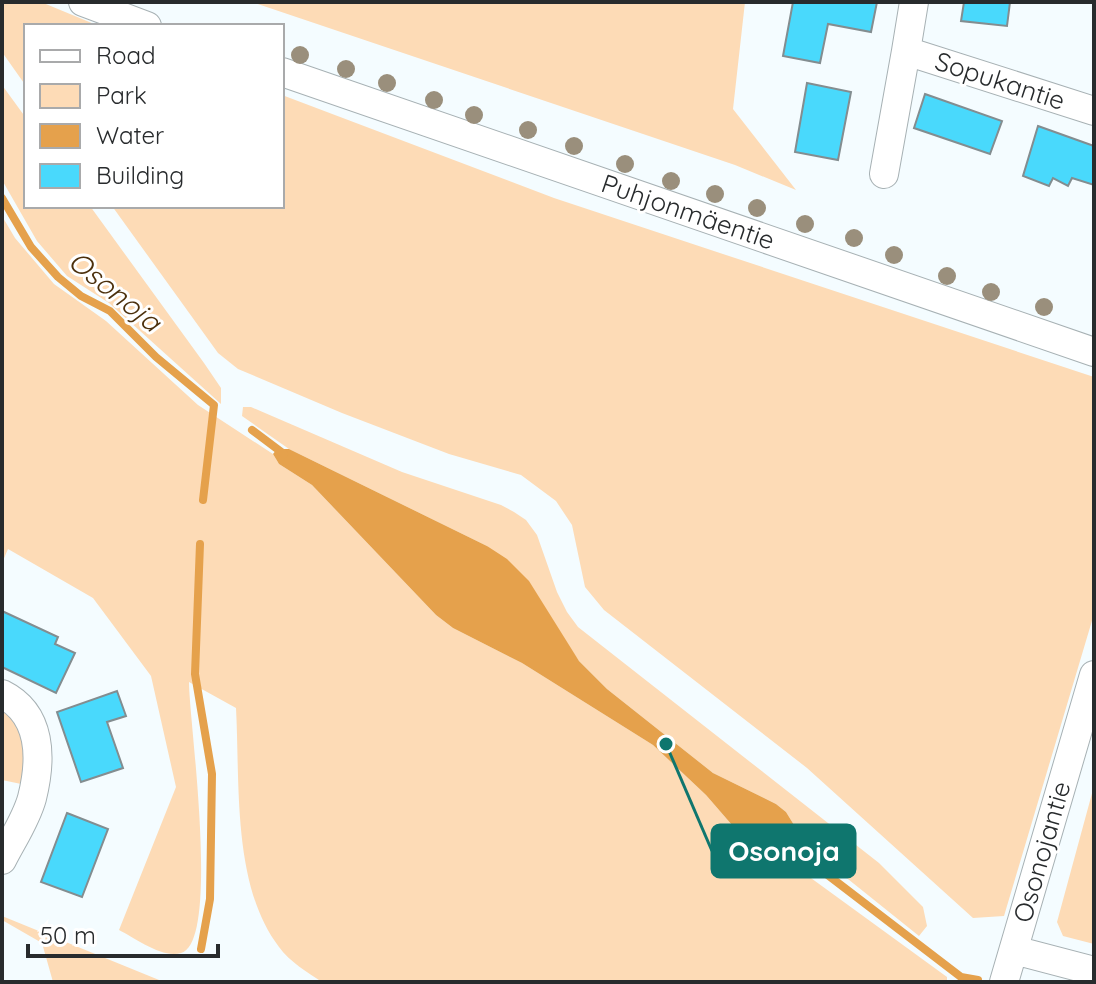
<svg xmlns="http://www.w3.org/2000/svg" width="1096" height="984" viewBox="0 0 1096 984" font-family="Quicksand,sans-serif">
<style>
.green{fill:#fddbb6}
.water{fill:#e5a14c}
.lines{fill:none;stroke-linecap:round;stroke-linejoin:round}
.stream{stroke:#e5a14c;stroke-width:8}
.building{fill:#49d9fc;stroke:#838d90;stroke-width:2}
.minor-casing{stroke:#a7b1b4;stroke-width:30}
.minor{stroke:#fff;stroke-width:28}
.tree{fill:#9a8f7c}
.labels{text-anchor:middle;stroke-width:6;stroke-linejoin:round;paint-order:stroke}
.street-label{font-size:26px;fill:#282b2d;stroke:#fff}
.water-label{font-size:28px;font-style:italic;fill:#4c300c;stroke:#fff}
.leader{fill:none;stroke:#0f766e;stroke-width:3}
.callout-dot{fill:#0f766e;stroke:#fff;stroke-width:3}
.callout{fill:#0f766e;stroke:#0f766e;stroke-width:3}
.callout-label{font-size:28px;text-anchor:middle;font-weight:bold;fill:#fff}
</style>
<rect width="100%" height="100%" fill="#f4fcff"/>
<!-- green -->
<path class="green" d="M2,2H41L99,26H26V86L2,52Z
M252,2H745L733,109L796,190L735,165Z
M2,85L26,118V206H90L204,363L221,388V404L109,303L67,276L37,241L2,180Z
M282,95L554,198L1094,377V614L1004,916L973,918L807,768L604,610L585,587L572,525L556,501L521,475L449,454L342,413L238,369L218,353L112,206H282Z
M2,216L15,238L54,284L106,321L198,405L273,454L279,464L312,485L436,615L453,628L522,663L653,745L706,795L745,840L759,850L771,849L947,977V982H322C307,972 290,962 279,947C232,886 240,783 236,708L189,682C189,720 221,942 181,953C163,959 135,938 119,930L176,787L151,676L93,598L8,549L2,563Z
M243,407H251L402,472L501,505L514,512L526,520L537,535L557,592L567,612L578,627L879,863L923,907L927,926L919,936L803,843L795,835L794,825L786,812L776,804L713,773L607,689L579,661L562,637L487,546L289,449L242,416Z
M2,706L25,734L26,785L2,780Z
M1094,786V944L1063,936L1057,922Z
M2,916L164,982H53L42,943L2,920Z"/>
<!-- water -->
<path class="water" d="M277,449H289L487,546L507,559L529,581L579,661L607,689L713,773L776,804L786,812L794,825L795,835L788,845L759,850L745,840L706,795L653,745L522,663L453,628L436,615L312,485L279,464L273,454Z"/>
<g class="lines">
<!-- stream -->
<path class="stream" d="M2,198L31,247L58,277L81,296L110,311L156,357L214,405L203,500
M252,430L284,454
M200,544L195,674L212,774L210,899L201,949
M782,840L961,977L978,980"/>
</g>
<!-- building -->
<path class="building" d="M793,2H877L871,32L828,24L820,63L783,56Z
M964,2H1010L1007,26L961,21Z
M807,83L851,92L838,160L795,152Z
M925,94L1002,121L990,154L914,128Z
M1038,126L1094,146V185L1072,178L1068,186L1053,178L1049,186L1023,176Z
M2,611L58,637L55,644L75,653L56,693L2,667Z
M117,691L126,716L107,722L123,768L81,782L57,712Z
M67,813L108,829L82,897L41,882Z"/>
<g class="lines">
<!-- minor casing -->
<g class="minor-casing">
<path id="minor" d="M83,2L147,26
M914,2L906,51L1094,111
M282,72L1094,352
M884,174L906,51
M2,694C42,714 42,758 32,798C26,820 12,840 2,860
M1014,950L1094,971
M1004,982L1094,675"/>
</g>
<!-- minor -->
<use href="#minor" class="minor"/>
</g>
<!-- trees -->
<g class="tree">
<circle cx="300" cy="55" r="9"/>
<circle cx="346" cy="69" r="9"/>
<circle cx="387" cy="83" r="9"/>
<circle cx="434" cy="100" r="9"/>
<circle cx="474" cy="115" r="9"/>
<circle cx="528" cy="130" r="9"/>
<circle cx="574" cy="146" r="9"/>
<circle cx="625" cy="164" r="9"/>
<circle cx="671" cy="181" r="9"/>
<circle cx="715" cy="194" r="9"/>
<circle cx="757" cy="208" r="9"/>
<circle cx="805" cy="224" r="9"/>
<circle cx="854" cy="238" r="9"/>
<circle cx="894" cy="255" r="9"/>
<circle cx="947" cy="276" r="9"/>
<circle cx="991" cy="292" r="9"/>
<circle cx="1044" cy="307" r="9"/>
</g>
<g class="labels">
<!-- street labels -->
<g class="street-label">
<text transform="translate(1000 81) rotate(18)" y="9">Sopukantie</text>
<text transform="translate(688 212) rotate(19)" y="9">Puhjonmäentie</text>
<text transform="translate(1042 852) rotate(-74)" y="9">Osonojantie</text>
</g>
<!-- water labels -->
<g class="water-label">
<text transform="translate(115 291) rotate(39)" y="10">Osonoja</text>
</g>
</g>
<!-- callouts -->
<path class="leader" d="M666 744L712 851"/>
<circle class="callout-dot" cx="666" cy="744" r="8"/>
<rect class="callout" x="712" y="825" width="143" height="52" rx="8"/>
<g class="callout-label">
<text x="784" y="861">Osonoja</text>
</g>
<!-- border -->
<rect width="1096" height="984" fill="none" stroke="#282b2d" stroke-width="8"/>
<!-- legend -->
<rect x="24" y="24" width="260" height="184" fill="#ffffff" stroke="#a9aaab" stroke-width="2"/>
<rect x="40" y="50" width="40" height="12" fill="#ffffff" stroke="#a9aaab" stroke-width="2"/>
<text x="96" y="64" font-size="24" fill="#282b2d">Road</text>
<rect x="40" y="84" width="40" height="24" fill="#fddbb6" stroke="#a9aaab" stroke-width="2"/>
<text x="96" y="104" font-size="24" fill="#282b2d">Park</text>
<rect x="40" y="124" width="40" height="24" fill="#e5a14c" stroke="#a9aaab" stroke-width="2"/>
<text x="96" y="144" font-size="24" fill="#282b2d">Water</text>
<rect x="40" y="164" width="40" height="24" fill="#49d9fc" stroke="#a9aaab" stroke-width="2"/>
<text x="96" y="184" font-size="24" fill="#282b2d">Building</text>
<!-- scale -->
<path d="M28 944v12h190v-12" fill="none" stroke="#282b2d" stroke-width="4"/>
<text x="40" y="944" font-size="24" fill="#282b2d" stroke="#ffffff" stroke-width="6" paint-order="stroke">50 m</text>
</svg>
